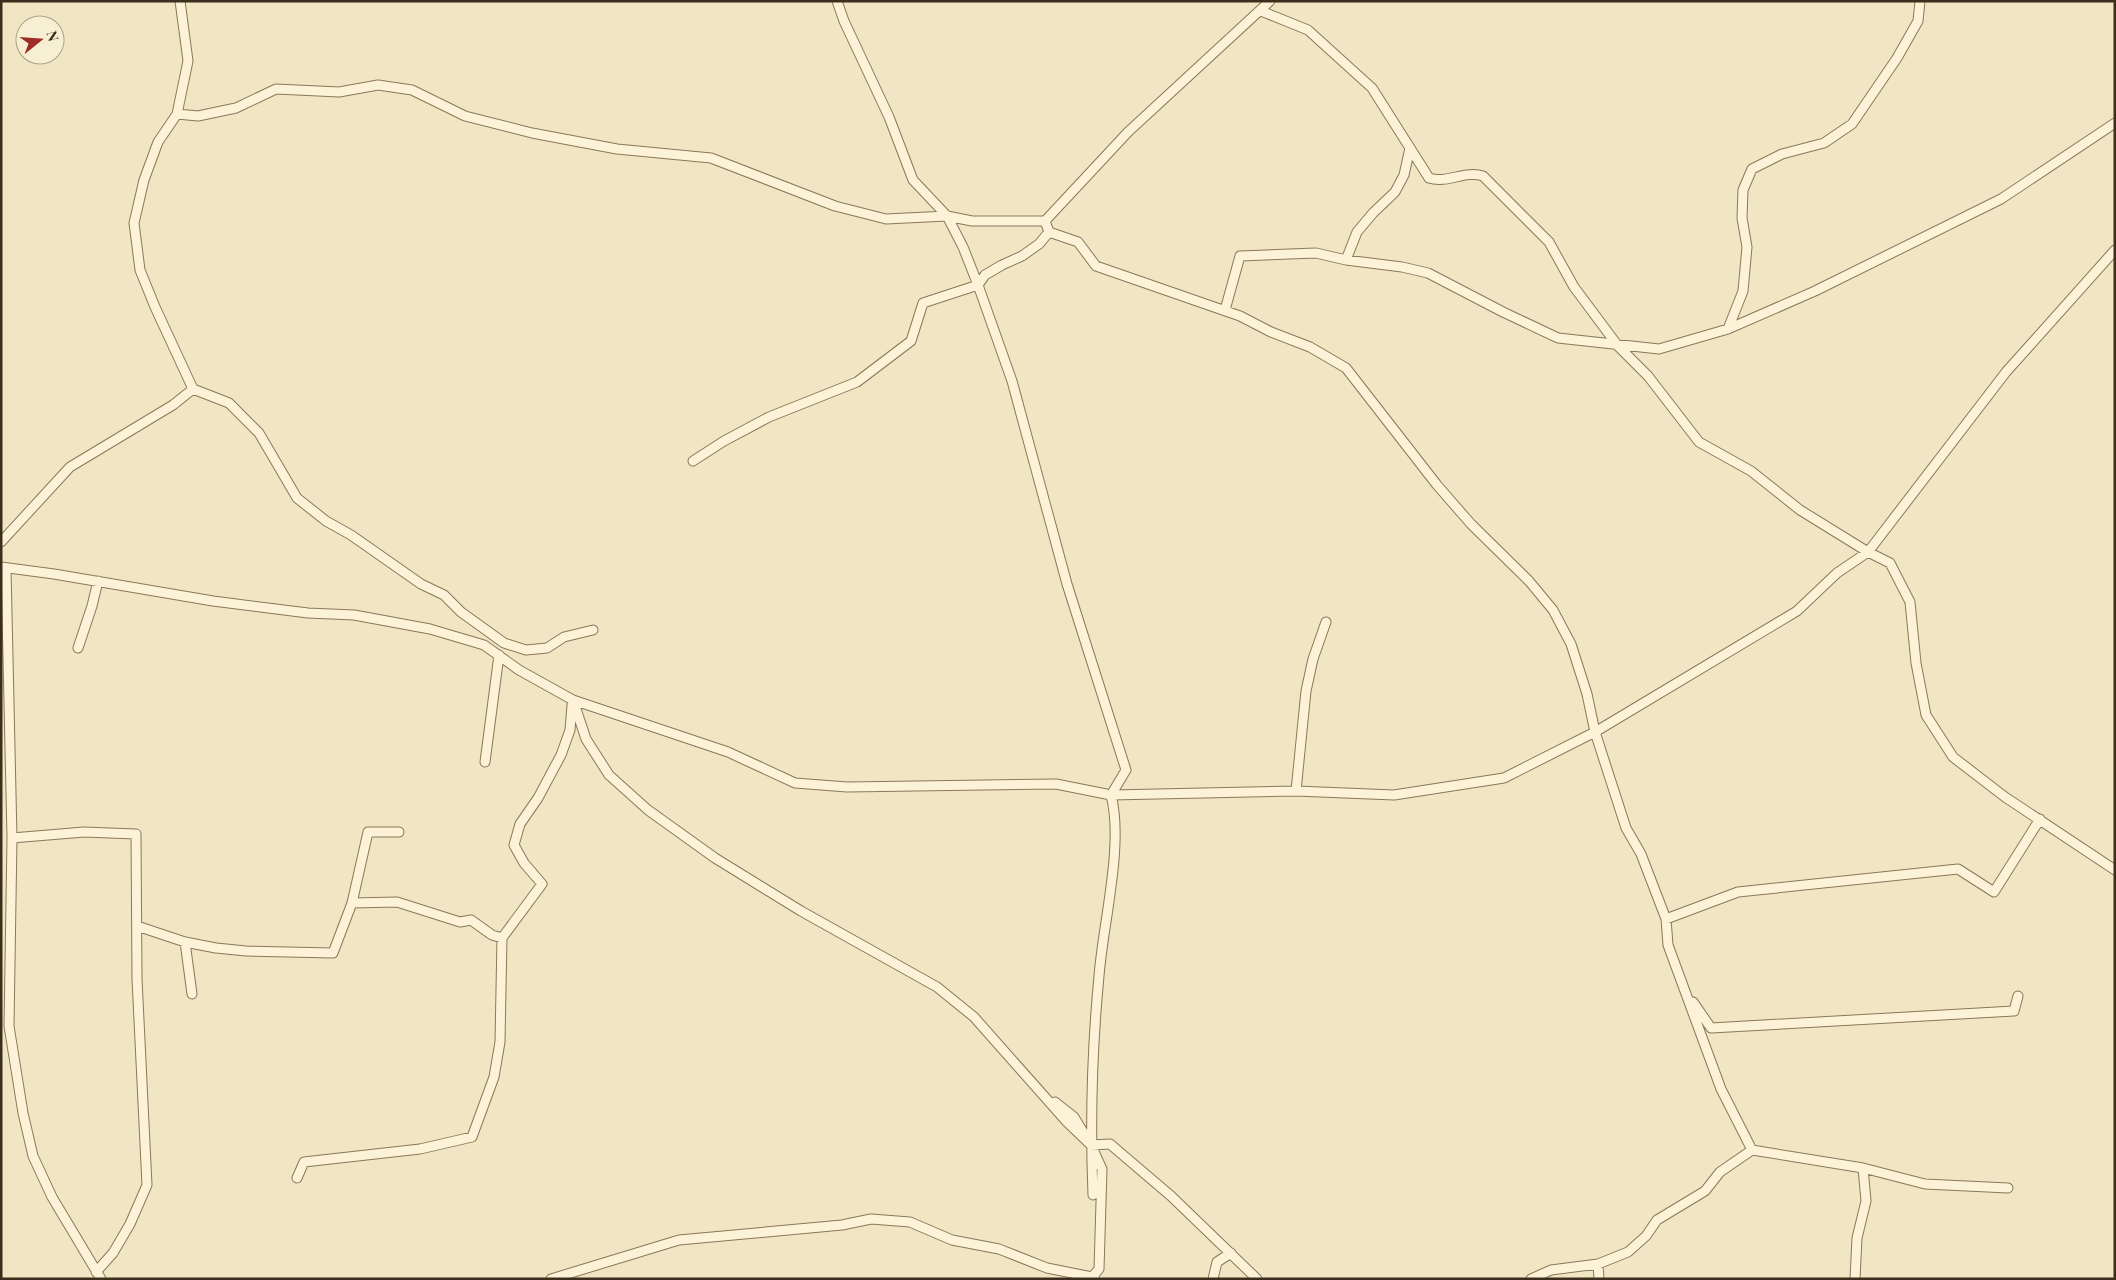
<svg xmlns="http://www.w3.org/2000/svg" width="2116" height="1280" viewBox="0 0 2116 1280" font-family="'Playfair Display',serif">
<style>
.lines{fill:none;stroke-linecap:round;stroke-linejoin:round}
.minor-casing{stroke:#8c7758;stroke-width:11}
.minor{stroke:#fbf2d7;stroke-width:9}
</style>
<rect width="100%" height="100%" fill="#f0e6c3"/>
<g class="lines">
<!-- minor casing -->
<g class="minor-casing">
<path id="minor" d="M837,1L844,21L889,117L913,180L947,216L963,247L978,285L1012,381L1067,584L1126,770L1111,795C1124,845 1103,923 1099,976C1092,1049 1090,1122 1093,1195
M1261,11L1308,30L1372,88L1429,178C1447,184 1465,170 1483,176L1549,242L1574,287L1618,346L1648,376L1699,442L1751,471L1800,510L1868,552L1890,563L1910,602L1916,663L1926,715L1953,757L2005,797L2115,870
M177,114L198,116L236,108L276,89L339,92L378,85L412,90L465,116L532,133L617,149L711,158L835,206L886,219L947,216L972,221H1045L1128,132L1270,1
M1045,221L1049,232L1078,242L1096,266L1240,316L1271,332L1310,347L1346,368L1437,485L1471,524L1529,581L1553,610L1571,644L1587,694L1595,732L1626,828L1641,854L1666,919L1668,945L1721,1089L1752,1150
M1346,260L1357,232L1373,213L1395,192L1404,175L1410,148
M1225,310L1240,256L1316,253L1346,260L1402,267L1428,273L1503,312L1558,338L1659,349L1728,329L1815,291L2001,199L2115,123
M1728,329L1743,291L1747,247L1742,218L1743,190L1752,169L1782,154L1824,143L1852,124L1897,58L1918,21L1920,1
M193,389L229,403L259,433L297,498L326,521L351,535L421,584L444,595L461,612L504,643L526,650L547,648L564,637L593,630
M693,461L724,441L769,417L857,382L911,341L923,303L978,285L985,275L1002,265L1022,256L1039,244L1049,232
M1,542L70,467L173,405L193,389L155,307L140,270L134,223L144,180L158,142L177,114L188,61L180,1
M1,567L54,574L213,601L308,613L354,615L430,629L484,645L519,670L573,700L728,752L795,783L847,787L1056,784L1111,795L1296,791L1394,795L1504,778L1595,732L1797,611L1837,573L1868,552L2006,372L2115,250
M6,568L12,838L9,1026L23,1113L33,1156L52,1197L101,1279
M78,648L92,606L98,581
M573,700L586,739L609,775L648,810L715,858L801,911L937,987L974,1017L1067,1122L1091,1145L1102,1169L1099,1269L1092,1277L1095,1279
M485,762L499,655
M1296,791L1306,691L1313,659L1326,622
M12,838L84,832L136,834L137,979L147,1185L130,1224L113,1253L96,1272
M352,903L368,832H399
M1666,919L1738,892L1958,869L1994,892L2040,819
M137,926L185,942L216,948L246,951L333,953L352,903L397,902L460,922L471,920L492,935L502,938
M185,942L192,994
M1693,1002L1711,1028L2014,1011L2018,996
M1055,1102L1074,1117L1091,1145L1110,1144L1171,1196L1257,1279
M297,1178L304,1162L420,1149L472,1137L494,1077L500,1042L502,938L542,884L524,863L514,845L520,824L538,798L561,755L570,730L572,705
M1598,1264L1599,1279
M551,1279L679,1240L842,1225L871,1219L910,1222L952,1240L999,1249L1047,1268L1092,1277
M1213,1279L1217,1262L1231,1253
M1531,1279L1551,1270L1598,1264L1628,1252L1646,1236L1657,1220L1705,1191L1720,1172L1752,1150L1863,1168L1925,1184L2008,1188
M1855,1279L1857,1238L1866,1201L1863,1168"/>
</g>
<!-- minor -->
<use href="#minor" class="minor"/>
</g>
<!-- border -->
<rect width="2116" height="1280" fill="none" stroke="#3b2e1d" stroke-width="5"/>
<!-- north arrow -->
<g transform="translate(40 40) rotate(73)"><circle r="24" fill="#f7efd3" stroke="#aca28a"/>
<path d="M0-4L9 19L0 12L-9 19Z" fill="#9e2d25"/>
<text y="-8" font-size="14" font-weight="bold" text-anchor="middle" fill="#3b2e1d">N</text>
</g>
</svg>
